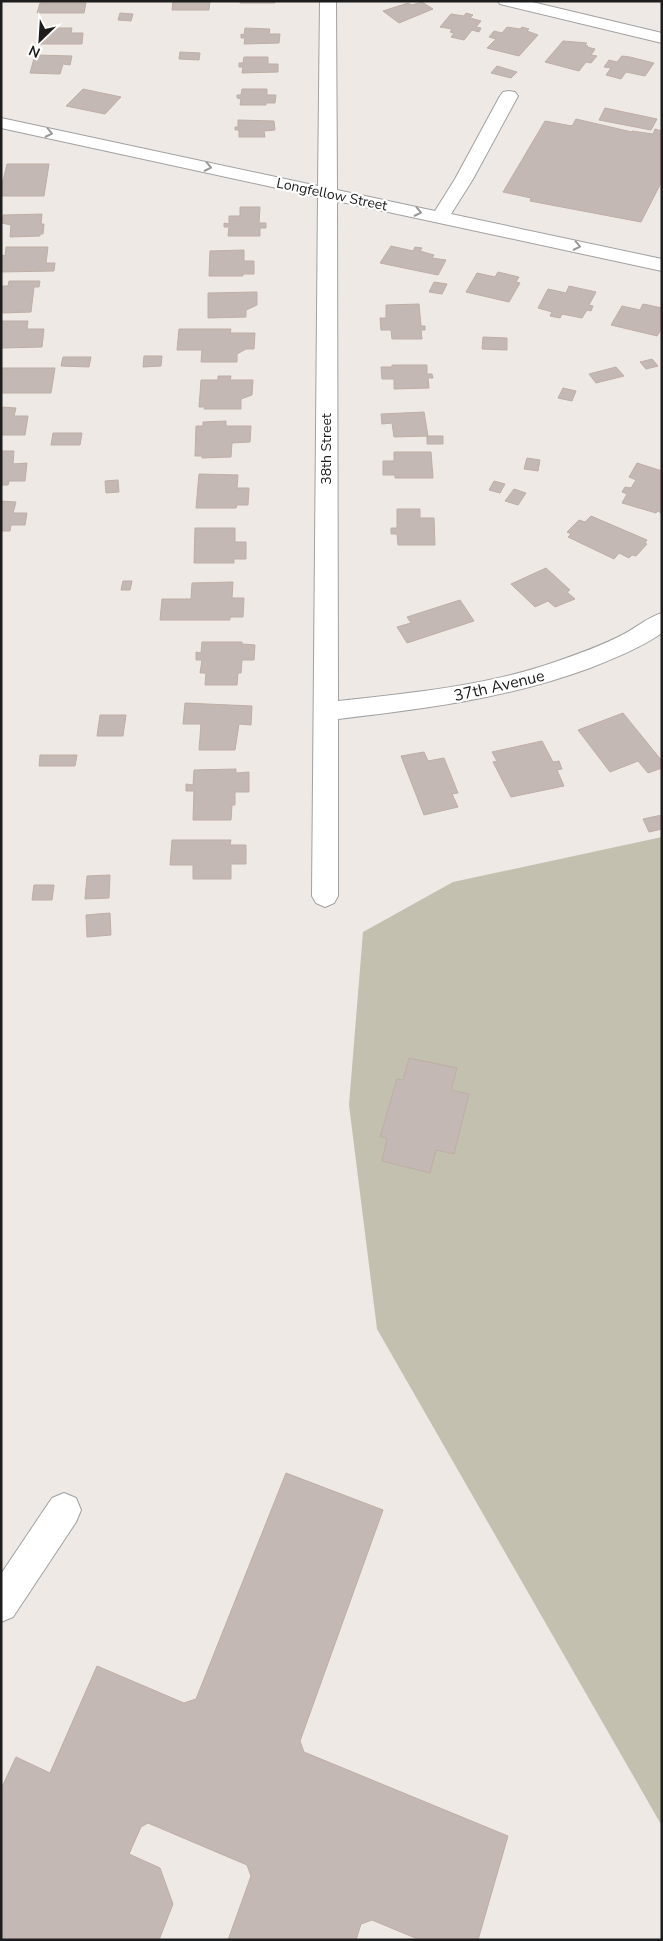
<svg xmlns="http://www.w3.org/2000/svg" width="663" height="1941" viewBox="0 0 663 1941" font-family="'Nunito Sans',sans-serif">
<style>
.construction{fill:#c3c0af}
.building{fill:#c3b8b3;stroke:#bfaea6}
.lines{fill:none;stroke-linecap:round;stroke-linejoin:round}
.minor-casing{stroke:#a1a1a1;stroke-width:2}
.minor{fill:#fff;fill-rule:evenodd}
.oneway{stroke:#999}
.labels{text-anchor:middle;stroke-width:4.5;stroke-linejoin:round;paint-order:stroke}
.far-street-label{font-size:14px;fill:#1d1d1d;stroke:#fff}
.street-label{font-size:16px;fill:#1d1d1d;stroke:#fff}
</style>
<rect width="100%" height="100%" fill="#eee9e4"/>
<!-- construction -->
<path class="construction" d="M662,837V1826L377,1329L349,1105L363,932L453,882Z"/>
<!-- building -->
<path class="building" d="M173,1H210L209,10H172Z
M240,1H275V3H240Z
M422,2L433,9L399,23L383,11L408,3L412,5Z
M40,3H86L84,13H37Z
M120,13L133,14L131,21L118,20Z
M466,13L473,15L470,18L481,21L476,27L481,28L479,32L472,30L464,40L451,37L454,33L450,32L452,29L440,27L451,14L464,16Z
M507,27L520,29L522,27L529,29L527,31L538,35L519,56L487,48L496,39L489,37L494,31L502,33Z
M42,28H72L71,33H83L82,44H39Z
M245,28L270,29L269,34H280L279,43L244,44L245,38H241V34L244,35Z
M563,41L587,43L585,45L588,46L587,47L595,49L591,55L597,56L591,63L586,62L579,71L545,62Z
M180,52L200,53L199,60L179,59Z
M35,55L72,56L70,65L63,64L60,74L30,73Z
M622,56L630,57L654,63L645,76L626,72L621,79L606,75L611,68L604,67L609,60L617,62Z
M244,57H268V64H278V72L242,73L243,67H239V63H243Z
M497,66L517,72L511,78L491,73Z
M83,89L121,97L105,114L66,106Z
M242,89H267V95H276L275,103H266V105H240L241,99L237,98V95H241Z
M605,108L657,119L651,130L599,120Z
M576,119L632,132V131L653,134L655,129L662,131V181L641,222L530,201L531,198L503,192L545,121L572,126Z
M238,120L274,121L275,130L264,131L265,137H239V130H235V127H238Z
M7,164H49L44,196H1V181H3Z
M240,207H260L259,223H266V228H260V236H228L229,227H224V223L229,224V216H240Z
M42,214L41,224H44L43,234H40V236L10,237L11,225L2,223L3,215Z
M391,246L413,251L415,247L422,248L420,251L434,255L432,258L446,260L438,275L380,263Z
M6,247H48L46,263H55L54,271L1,272L2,255L5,256Z
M244,250V261H254V274H243V276H209L210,251Z
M498,272L519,277L516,282L520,283L509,302L466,292L477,273L495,277Z
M9,281H40L39,287H34L31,312L1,313V286H8Z
M434,282L447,284L442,294L429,292Z
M569,286L596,292L589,305L593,306L591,311L587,310L582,318L562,314L560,318L550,316L552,312L538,308L548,289L566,293Z
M257,292V305L246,310V317L208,318V293Z
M419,304L421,326H425V330H421L422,339H392L391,330H381L380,318H386V305Z
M643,304L662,308V328L657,336L611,325L622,306L640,310Z
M1,321H28L27,329H44L42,347L1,348Z
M179,329H231L230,333H255L254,349H246L237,354V362H201L202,350H177Z
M483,337L507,338V350L482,349Z
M144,356H162L161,366L143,367Z
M63,357H91L89,367L61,366Z
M652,359L658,366L646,369L640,362Z
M392,365H427V374H432L433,378H428L429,388L394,389V379H382L381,367H392Z
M616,367L624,376L596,383L589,374Z
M1,368H55L51,393H1Z
M218,376H231L230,380H253L252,395L241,399V409H204L205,407H199L201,380H218Z
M563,388L576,391L572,401L558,398Z
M1,407L16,408L14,416H28L25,435H1Z
M424,412L428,436L394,437L392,423L382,424L381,414Z
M226,421V426H251L250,442L232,443L231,457L202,458V456H195L196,426H203V422Z
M53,433H82L80,445H51Z
M427,436H443V444H427Z
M1,451H14L13,464L27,463L25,481H9L8,485H1Z
M394,452H431L433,478H395V475H383V461H394Z
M527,458L540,460L538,471L524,469Z
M637,463L662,471V513L657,511L656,513L622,503L627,494L622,492L625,487L631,488L636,480L629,477Z
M199,474L238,475L237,488H249L248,505H237L236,508H196Z
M118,480L119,492L106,493L105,481Z
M494,481L505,484L500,493L489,490Z
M514,489L526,493L518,505L505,501Z
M1,501L16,502L13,513H27L25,525H11L10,531H1Z
M397,509H420V518H434L435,545H398L397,534H391V528H397Z
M591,516L647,540L645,543L647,544L636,556L632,555L629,558L619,553L614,559L568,537L571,534L567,532L579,520L585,522Z
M195,528H235V542H246V559H234V563H194Z
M546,568L570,590L567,592L575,599L555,607L548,601L535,607L511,584Z
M123,581H132L130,590H121Z
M233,582L232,598H244L243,617H230V620H160L162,599H191L192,583Z
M460,600L474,621L407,643L397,627L411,623L407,617Z
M202,642H242V644L255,645L254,660H242L241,673H238L237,685H205L206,673H200L202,660H196V652L201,653Z
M185,703L252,706L251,725L239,724L235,750H199L201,724H183Z
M623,713L662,761V768L648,773L638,761L610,772L578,730Z
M100,715H126L123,736H97Z
M542,741L553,762L559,761L562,769L557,770L564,786L511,797L493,762L497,761L492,752Z
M424,752L428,761L444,758L458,793L452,794L458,807L424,815L401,756Z
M40,755H77L75,766H39Z
M236,769V773L249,772V792H235V805H232L231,820H193L194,791H186V784L193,785L194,770Z
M662,815V829L649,832L643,819Z
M172,840H231L230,845H246V864H231V879H193V865H170Z
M110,875L109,898L85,899L87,876Z
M34,885H54L52,900H32Z
M110,913L111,935L87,937L86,915Z
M409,1058L457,1068L451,1090L469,1094L454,1154L436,1150L430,1173L382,1161L387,1138L380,1137L397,1079L403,1080Z
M286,1473L383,1510L300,1741L304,1752L508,1836L478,1940H420L372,1920L361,1924L356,1940H228L251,1876L247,1865L148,1823L141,1827L129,1854L160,1868L173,1904L159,1940H1V1789L16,1757L50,1773L97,1666L184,1703L196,1699Z"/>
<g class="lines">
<!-- minor casing -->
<g class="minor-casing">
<path id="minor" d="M320,1H336L337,190L435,211L455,179L500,96L503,92L509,91L515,92L518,96L473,179L451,214L662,259V271L337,201L338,701C410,693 486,686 555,662C578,654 601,646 622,635C636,628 648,617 662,613V633C640,648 615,658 590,668C509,698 424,709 338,719V896L334,903L325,907L316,903L312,896L318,197L1,128V118L318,186Z
M498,1H528L662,33V43L500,4Z
M64,1493L76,1498L81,1510L76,1522L13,1617L1,1622V1574L52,1498Z"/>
</g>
<!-- minor -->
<use href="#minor" class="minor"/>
</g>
<!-- one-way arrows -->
<defs><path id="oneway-chevron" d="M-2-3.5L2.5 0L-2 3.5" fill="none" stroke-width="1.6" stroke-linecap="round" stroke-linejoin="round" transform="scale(1.25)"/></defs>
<g class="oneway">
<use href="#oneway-chevron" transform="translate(49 133) rotate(12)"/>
<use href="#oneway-chevron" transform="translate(208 167) rotate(12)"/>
<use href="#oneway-chevron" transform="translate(418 212) rotate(12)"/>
<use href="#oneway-chevron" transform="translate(577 246) rotate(12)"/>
</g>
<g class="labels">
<!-- far-street labels -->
<g class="far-street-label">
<text transform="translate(332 194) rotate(12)" y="5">Longfellow Street</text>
<text transform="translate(326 449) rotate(-90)" y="5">38th Street</text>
</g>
<!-- street labels -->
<g class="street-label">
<text transform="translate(499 685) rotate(-13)" y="6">37th Avenue</text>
</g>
</g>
<!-- border -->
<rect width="663" height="1941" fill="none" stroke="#1d1d1d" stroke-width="5"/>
<!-- north arrow -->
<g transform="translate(40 40) rotate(205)" stroke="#ffffff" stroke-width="4" paint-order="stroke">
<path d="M0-4L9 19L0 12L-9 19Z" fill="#1d1d1d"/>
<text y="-8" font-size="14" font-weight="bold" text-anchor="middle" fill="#1d1d1d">N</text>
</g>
</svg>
